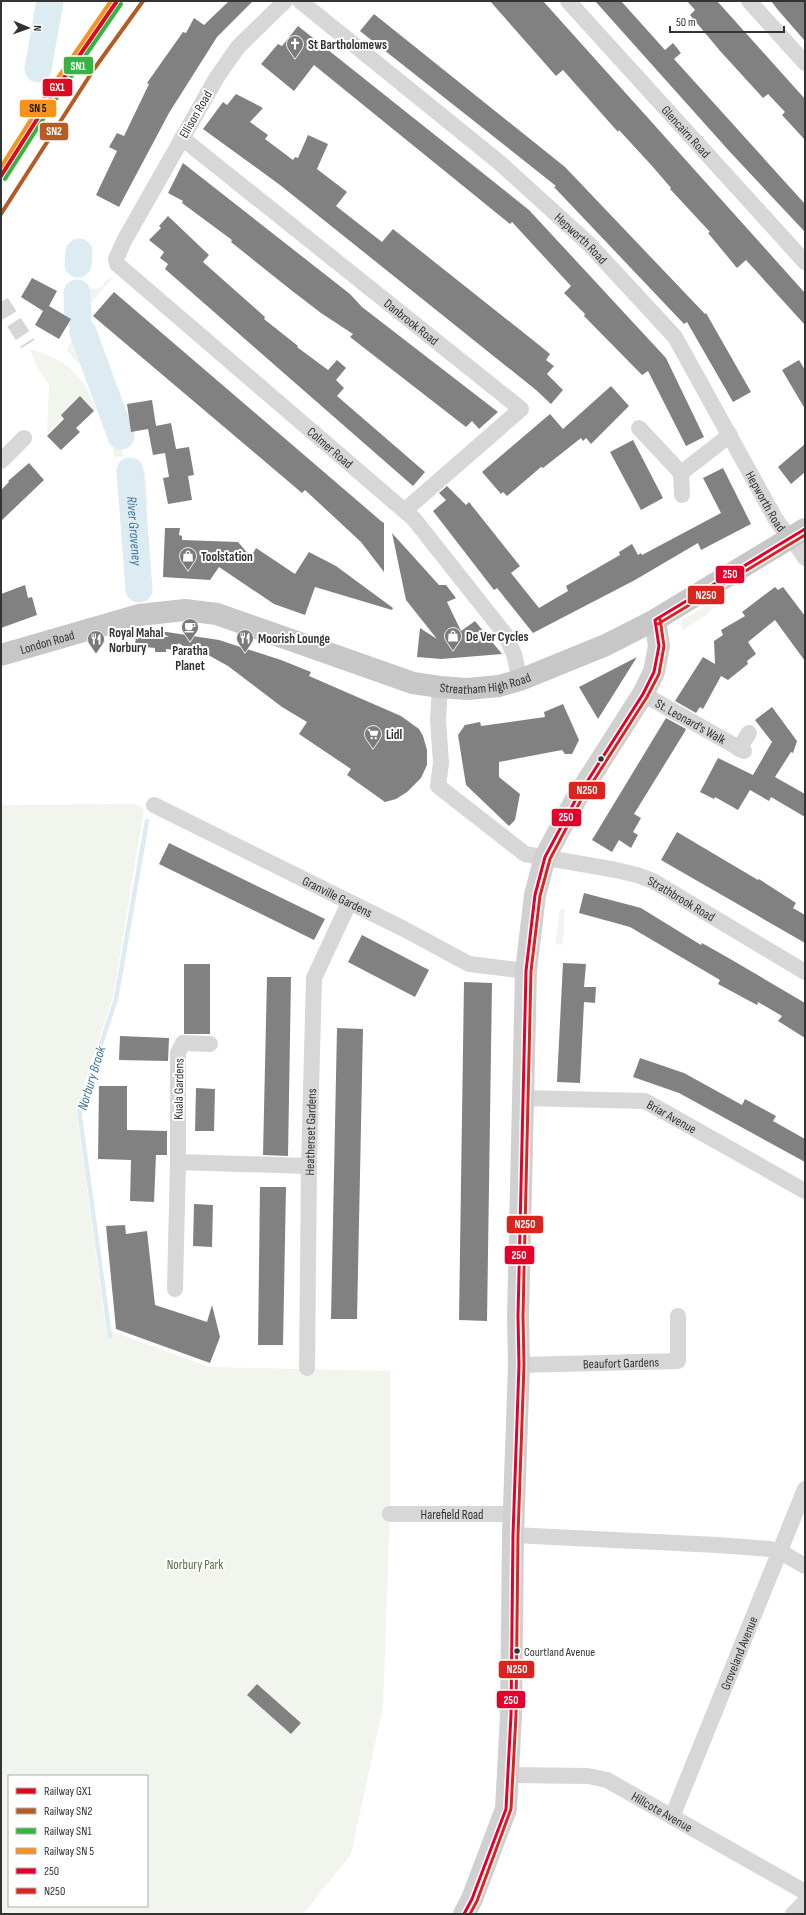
<svg xmlns="http://www.w3.org/2000/svg" width="806" height="1915" viewBox="0 0 806 1915" font-family="'Sofia Sans Condensed',sans-serif">
<style>
.green{fill:#f1f5ed;fill-rule:evenodd}
.lines{fill:none;stroke-linecap:round;stroke-linejoin:round}
.stream{stroke:#ddebf3;stroke-width:4.5}
.river{stroke:#ddebf3;stroke-width:27}
.building{fill:#818181}
.minor-tunnel{stroke:#d6d6d6;stroke-width:16;stroke-dasharray:16 8;stroke-linecap:butt}
.minor{stroke:#d7d7d7;stroke-width:16}
.secondary{stroke:#d0d0d0;stroke-width:22}
.trunk{stroke:#c7c7c7;stroke-width:22}
.bus-1-casing{stroke:#fff;stroke-width:6}
.bus-2-casing{stroke:#fff;stroke-width:6}
.bus-1{stroke:#e4002b;stroke-width:3}
.bus-2{stroke:#dc241f;stroke-width:3}
.rail-1-casing{stroke:#fff;stroke-width:7}
.rail-2-casing{stroke:#fff;stroke-width:7}
.rail-3-casing{stroke:#fff;stroke-width:7}
.rail-4-casing{stroke:#fff;stroke-width:7}
.rail-1{stroke:#dc0a1e;stroke-width:4}
.rail-2{stroke:#b55b24;stroke-width:4}
.rail-3{stroke:#33b540;stroke-width:4}
.rail-4{stroke:#f7931d;stroke-width:4}
.bus-dot{fill:#333;stroke:#fff;stroke-width:1.5}
.labels{text-anchor:middle;stroke-width:4;stroke-linejoin:round;paint-order:stroke}
.bus-label{font-size:12px;fill:#333;stroke:#fff;text-anchor:start}
.poi-label{font-size:13px;font-weight:bold;fill:#333;stroke:#fff;text-anchor:start}
.street-label{font-size:13px;fill:#333;stroke:#fff}
.park-label{font-size:13px;fill:#56703f;stroke:#fff}
.water-label{font-size:14px;font-style:italic;fill:#3f7597;stroke:#fff}
.line-badge{stroke:#fff;stroke-width:1.5}
.badge-label{font-size:11px;text-anchor:middle;font-weight:bold;fill:#fff}
.pale-badge-label{font-size:11px;text-anchor:middle;font-weight:bold;fill:#111}
</style>
<rect width="100%" height="100%" fill="#fff"/>
<!-- green -->
<path class="green" d="M113,278L80,315V291L102,287L105,281Z
M79,331L97,378L124,456L114,457C112,435 104,401 93,381C88,371 75,361 67,350L72,339Z
M30,349C67,360 81,373 96,408L94,411L81,398L47,434L49,385L39,370Z
M145,472L148,505L137,517L132,473Z
M721,597L707,615L683,630L681,624L682,620Z
M135,804L144,809L113,997L76,1109L106,1329L209,1367L390,1371V1514L383,1707L351,1854L303,1914H1V805ZM9,1776H147V1906H9Z
M560,909H565L563,941L561,945L555,944Z"/>
<g class="lines">
<!-- stream -->
<path class="stream" d="M110,1337L79,1110L116,999L147,821"/>
<!-- river -->
<g class="river">
<path d="M38,69L50,1"/>
<path d="M78,264L79,252"/>
<path d="M77,293L78,317"/>
<path d="M83,332L121,436"/>
<path id="s1" d="M130,471L139,589"/>
</g>
</g>
<!-- building -->
<path class="building" d="M229,1H253L217,37L169,113L119,207L96,195L117,151L109,147L117,133L124,136L149,84L147,83L183,32L186,33L194,18L204,25Z
M490,1H543L805,293V325L746,260L737,268L708,233L710,232L670,189L671,188L653,167L619,130L618,132L563,70L556,76Z
M595,1H621L665,50L673,43L681,53L674,59L805,204V232L730,152Z
M687,1H717L805,99V140L782,115L785,112L768,94L763,98L721,52L690,15L695,10Z
M771,1H805V41L778,10Z
M374,14L565,167L705,314L706,313L751,392L733,402L687,322L684,324L554,187L556,186L360,31Z
M298,26L529,210L666,358L704,437L686,446L648,371L642,375L584,316L585,314L564,293L571,286L512,222L510,224L314,65L294,91L261,64L278,44L282,46Z
M236,94L263,108L250,122L268,135L265,139L293,160L295,157L298,158L308,135L328,144L317,169L347,192L336,206L382,242L393,229L539,345L550,354L546,360L554,366L547,374L563,390L551,404L536,390L280,185L203,129L223,102L227,105Z
M183,163L350,294L362,307L498,412L479,429L472,421L466,427L350,337L353,334L321,313L291,290L231,242L232,240L182,203L183,201L168,193Z
M168,216L209,255L203,262L265,317L264,319L298,346L297,347L328,370L337,360L346,368L336,380L344,388L337,396L425,472L413,486L165,269L168,264L160,258L164,252L149,240L161,228L159,226Z
M32,278L57,291L49,306L71,319L59,339L35,325L43,311L21,297Z
M114,292L381,521L384,523V572L361,542L305,490L302,493L93,316Z
M799,360L805,370V409L782,370Z
M611,386L629,406L591,444L586,438L583,441L581,438L543,468L541,467L507,496L503,492L501,494L482,472L550,414L563,429Z
M80,396L94,411L76,428L80,432L61,450L47,436L64,419L61,415Z
M152,400L156,426L171,423L176,449L189,447L194,475L188,476L192,500L168,504L163,478L169,477L165,453L153,455L148,429L131,432L127,404Z
M633,440L663,498L641,510L610,452Z
M805,444V472L791,484L778,467Z
M29,463L44,480L1,521V490L9,482L8,481Z
M723,468L751,524L701,550L698,543L635,580L533,633L497,588L494,590L433,511L446,500L439,493L447,486L466,505L469,502L520,566L511,573L539,608L568,591L566,586L620,555L619,552L632,544L638,555L641,553L642,555L721,513L703,478Z
M165,528H180L179,535L182,536V540L238,542L251,557L256,548L295,574L309,552L336,566L393,608L392,610L315,587L305,615L274,604L219,567L210,580L163,577Z
M392,533L439,585H446L456,598L447,602L461,631L475,621L502,654L441,659L417,657L420,628L437,639L406,600Z
M25,585L28,598L32,597L37,615L1,628V594Z
M775,587L778,590L783,587L805,616V661L775,620L748,642L756,654L747,661L748,664L728,680L721,676L703,709L700,707L696,713L675,701L703,657L715,664L714,641L723,635L721,630L745,616L742,612Z
M160,631L219,640L281,660L311,672L309,676L401,716L419,729L423,736L427,750V765L421,778L407,792L396,799L385,802L347,775L351,769L299,734L307,722L282,707L228,666L201,651L200,655L178,643V650L166,649V652H155V648L135,646L136,635L169,637L160,632Z
M637,657L598,719L579,687Z
M563,704L579,740L572,754H565L562,750L499,762V777L520,794L515,820L509,826L466,785L458,735L465,725L480,722L481,726L545,717L544,712Z
M772,707L797,741L793,753L791,752L775,777L805,794V817L771,797L769,801L750,790L738,810L715,797L714,799L700,792L718,758L753,775L772,742L755,720Z
M666,718L686,729L684,733L634,814L641,818L633,832L638,835L631,848L619,840L612,852L592,840Z
M677,832L758,880L759,879L796,903L793,908L805,915V943L661,860Z
M169,843L325,919L314,940L159,864Z
M584,893L641,908L701,945L702,943L732,960L805,1003V1038L778,1021L782,1016L758,1002L757,1005L718,984L720,980L630,927L579,913Z
M362,935L429,970L415,997L348,962Z
M563,963L586,964L584,987H596L595,1003L584,1002L580,1083L557,1082Z
M184,964H210V1034H184Z
M267,977H291L288,1156L263,1155Z
M464,982L492,983L487,1321L459,1320Z
M337,1028L363,1029L357,1319H331Z
M120,1036L169,1038L168,1061L119,1060Z
M640,1058L684,1073L742,1105L745,1099L776,1116L773,1121L805,1139V1162L679,1093L633,1077Z
M99,1086H127V1130L167,1131V1155H156L154,1202L130,1201L131,1160L98,1159Z
M196,1088L215,1089L214,1131H195Z
M260,1187H286L283,1345H258Z
M194,1204L213,1205L212,1247L193,1246Z
M125,1225L126,1234L147,1231L155,1305L207,1322L212,1305L220,1337L210,1363L116,1329L106,1226Z
M257,1684L301,1723L291,1734L247,1695Z"/>
<g class="lines">
<!-- minor-tunnel -->
<path class="minor-tunnel" d="M1,302L28,344"/>
<!-- minor -->
<g class="minor">
<path id="s2" d="M285,1L238,47L217,77L124,241L116,259L117,264L414,519L505,634L514,654L520,680"/>
<path id="s3" d="M300,1L500,163L589,244L675,337L775,518C784,533 796,542 805,558"/>
<path id="s4" d="M568,1L805,262"/>
<path d="M749,1L805,63"/>
<path id="s5" d="M182,138L521,409L412,504L406,512"/>
<path d="M639,428L681,473L730,435"/>
<path d="M1,461L24,438"/>
<path d="M681,473L682,495"/>
<path id="s6" d="M440,687L438,720L441,763L438,786L525,854L616,870L637,875L653,881L805,972"/>
<path id="s7" d="M643,694L744,751"/>
<path d="M739,749L749,733"/>
<path id="s8" d="M154,805L404,929L469,964L526,971"/>
<path id="s9" d="M524,1098L645,1101L805,1191"/>
<path d="M178,1162V1053L183,1043L210,1044"/>
<path d="M175,1289L178,1162L309,1166"/>
<path id="s10" d="M519,1365L678,1361V1316"/>
<path id="s11" d="M307,1368L309,1166L314,978L349,903"/>
<path id="s12" d="M390,1514H514"/>
<path d="M513,1535L717,1545L770,1549L786,1555L805,1566"/>
<path id="s13" d="M508,1775L588,1776L607,1780L805,1892"/>
<path id="s14" d="M672,1817L805,1489"/>
<path d="M793,1914L805,1902"/>
</g>
<!-- secondary -->
<path class="secondary" d="M464,1914L472,1899L506,1809L511,1715L513,1535L519,1365L518,1316L526,971L535,895L545,857L576,799L643,694L654,672L659,646L655,620"/>
<!-- trunk -->
<path class="trunk" id="s15" d="M1,655L139,615L185,610L217,614L413,683L440,687L467,689L499,686L520,680L606,645L655,620L805,529"/>
<!-- bus-1 casing -->
<g class="bus-1-casing">
<path id="bus-1" d="M655,620L805,529
M464,1914L472,1899L506,1809L511,1715L513,1535L519,1365L518,1316L526,971L535,895L545,857L576,799L643,694L654,672L659,646L655,620"/>
</g>
<!-- bus-2 casing -->
<g class="bus-2-casing">
<path id="bus-2" d="M658,624L805,535
M470,1914L477,1901L511,1809L516,1715L518,1535L524,1365L523,1316L531,971L540,896L550,859L580,802L647,697L659,674L664,646L660,619"/>
</g>
<!-- bus-1 -->
<use href="#bus-1" class="bus-1"/>
<!-- bus-2 -->
<use href="#bus-2" class="bus-2"/>
<!-- rail-1 casing -->
<g class="rail-1-casing">
<path id="rail-1" d="M1,176L57,88L117,1"/>
</g>
<!-- rail-2 casing -->
<g class="rail-2-casing">
<path id="rail-2" d="M1,214L94,69L143,1"/>
</g>
<!-- rail-3 casing -->
<g class="rail-3-casing">
<path id="rail-3" d="M5,179L61,91L121,4"/>
</g>
<!-- rail-4 casing -->
<g class="rail-4-casing">
<path id="rail-4" d="M1,167L53,85L111,1"/>
</g>
<!-- rail-1 -->
<use href="#rail-1" class="rail-1"/>
<!-- rail-2 -->
<use href="#rail-2" class="rail-2"/>
<!-- rail-3 -->
<use href="#rail-3" class="rail-3"/>
<!-- rail-4 -->
<use href="#rail-4" class="rail-4"/>
</g>
<!-- icons -->
<defs>
<g id="church-pin" transform="scale(0.9)"><path d="M0 17L-7.5 6A9.5 9.5 0 1 1 7.5 6Z" fill="#7a7a7a" stroke="#fff"/><path d="M-1.2-6h2.4v3.5h3.3v2.4h-3.3V6h-2.4V-.1h-3.3v-2.4h3.3Z" fill="#fff"/></g>
<g id="shop-pin" transform="scale(0.9)"><path d="M0 17L-7.5 6A9.5 9.5 0 1 1 7.5 6Z" fill="#7a7a7a" stroke="#fff"/><path d="M-5-2.5h2.3a2.7 3.5 0 0 1 5.4 0H5L5.5 6h-11ZM-1.5-2.5h3a1.5 2.3 0 0 0-3 0Z" fill="#fff"/></g>
<g id="cafe-pin" transform="scale(0.9)"><path d="M0 17L-7.5 6A9.5 9.5 0 1 1 7.5 6Z" fill="#7a7a7a" stroke="#fff"/><path d="M-5.5-4.5H6V0H3Q3 3.5 0 3.5H-2.5Q-5.5 3.5-5.5 0ZM3-3.2v2h1.7v-2ZM-6 4.5H4V6H-6Z" fill="#fff"/></g>
<g id="restaurant-pin" transform="scale(0.9)"><path d="M0 17L-7.5 6A9.5 9.5 0 1 1 7.5 6Z" fill="#7a7a7a" stroke="#fff"/><path d="M-5-6h1v4h1v-4h1v4h1v-4h1v5L-1.5 .5V6h-2V.5L-5-1ZM5-6V6H3V1.5H1.5Q1.5-4 5-6Z" fill="#fff"/></g>
<g id="supermarket-pin" transform="scale(0.9)"><path d="M0 17L-7.5 6A9.5 9.5 0 1 1 7.5 6Z" fill="#7a7a7a" stroke="#fff"/><path d="M-6-5.5h2.5l.6 2H6L4.5 2H-2.5L-4.4-4H-6ZM-1.5 3.2a1.3 1.3 0 1 0 .1 0ZM3 3.2a1.3 1.3 0 1 0 .1 0Z" fill="#fff"/></g>
</defs>
<g fill-rule="evenodd">
<use href="#church-pin" x="295" y="44"/>
<use href="#shop-pin" x="188" y="556"/>
<use href="#cafe-pin" x="190" y="627"/>
<use href="#shop-pin" x="453" y="636"/>
<use href="#restaurant-pin" x="245" y="638"/>
<use href="#restaurant-pin" x="96" y="639"/>
<use href="#supermarket-pin" x="373" y="734"/>
</g>
<!-- markers -->
<g class="bus-dot">
<circle cx="601" cy="759" r="3.5"/>
<circle cx="517" cy="1651" r="3.5"/>
</g>
<g class="labels">
<!-- bus labels -->
<g class="bus-label">
<text x="524" y="1656">Courtland Avenue</text>
</g>
<!-- poi labels -->
<g class="poi-label">
<text x="308" y="49">St Bartholomews</text>
<text x="201" y="561">Toolstation</text>
<text x="109" y="637">Royal Mahal<tspan x="109" dy="15">Norbury</tspan></text>
<text x="466" y="641">De Ver Cycles</text>
<text x="258" y="643">Moorish Lounge</text>
<text x="190" y="655" text-anchor="middle">Paratha<tspan x="190" dy="15">Planet</tspan></text>
<text x="386" y="739">Lidl</text>
</g>
<!-- street labels -->
<g class="street-label">
<text transform="translate(195 114) rotate(-60)" y="5">Ellison Road</text>
<text dy="5" stroke="none"><textPath href="#s4" startOffset="176">Glencairn Road</textPath></text>
<text dy="5" stroke="none"><textPath href="#s3" startOffset="368">Hepworth Road</textPath></text>
<text dy="5" stroke="none"><textPath href="#s5" startOffset="294">Danbrook Road</textPath></text>
<text dy="5" stroke="none"><textPath href="#s2" startOffset="597">Colmer Road</textPath></text>
<text dy="5" stroke="none"><textPath href="#s3" startOffset="692">Hepworth Road</textPath></text>
<text dy="5" stroke="none"><textPath href="#s15" startOffset="48">London Road</textPath></text>
<text dy="5" stroke="none"><textPath href="#s15" startOffset="503">Streatham High Road</textPath></text>
<text dy="5" stroke="none"><textPath href="#s7" startOffset="55">St. Leonard's Walk</textPath></text>
<text dy="5" stroke="none"><textPath href="#s8" startOffset="205">Granville Gardens</textPath></text>
<text dy="5" stroke="none"><textPath href="#s6" startOffset="374">Strathbrook Road</textPath></text>
<text transform="translate(178 1089) rotate(-89)" y="5">Kuala Gardens</text>
<text dy="5" stroke="none"><textPath href="#s9" startOffset="152">Briar Avenue</textPath></text>
<text dy="5" stroke="none"><textPath href="#s11" startOffset="236">Heatherset Gardens</textPath></text>
<text dy="5" stroke="none"><textPath href="#s10" startOffset="102">Beaufort Gardens</textPath></text>
<text dy="5" stroke="none"><textPath href="#s12" startOffset="62">Harefield Road</textPath></text>
<text dy="5" stroke="none"><textPath href="#s14" startOffset="177">Groveland Avenue</textPath></text>
<text dy="5" stroke="none"><textPath href="#s13" startOffset="163">Hillcote Avenue</textPath></text>
</g>
<!-- park labels -->
<g class="park-label">
<text x="195" y="1569">Norbury Park</text>
</g>
<!-- water labels -->
<g class="water-label">
<text dy="5" stroke="none"><textPath href="#s1" startOffset="60">River Graveney</textPath></text>
<text transform="translate(91 1078) rotate(-73)" y="5">Norbury Brook</text>
</g>
</g>
<g class="line-badge">
<rect x="63" y="56" width="31" height="19" rx="4" fill="#33b540"/>
<rect x="42" y="78" width="31" height="19" rx="4" fill="#dc0a1e"/>
<rect x="19" y="99" width="38" height="19" rx="4" fill="#f7931d"/>
<rect x="39" y="122" width="30" height="19" rx="4" fill="#b55b24"/>
<rect x="715" y="565" width="30" height="19" rx="4" fill="#e4002b"/>
<rect x="687" y="585" width="38" height="20" rx="4" fill="#dc241f"/>
<rect x="568" y="781" width="38" height="19" rx="4" fill="#dc241f"/>
<rect x="551" y="808" width="31" height="19" rx="4" fill="#e4002b"/>
<rect x="506" y="1215" width="38" height="19" rx="4" fill="#dc241f"/>
<rect x="504" y="1245" width="31" height="20" rx="4" fill="#e4002b"/>
<rect x="498" y="1660" width="37" height="19" rx="4" fill="#dc241f"/>
<rect x="496" y="1690" width="30" height="19" rx="4" fill="#e4002b"/>
</g>
<g class="badge-label">
<text x="78" y="70">SN1</text>
<text x="57" y="91">GX1</text>
<text x="54" y="135">SN2</text>
<text x="730" y="578">250</text>
<text x="706" y="599">N250</text>
<text x="587" y="794">N250</text>
<text x="566" y="821">250</text>
<text x="525" y="1228">N250</text>
<text x="519" y="1259">250</text>
<text x="517" y="1673">N250</text>
<text x="511" y="1704">250</text>
</g>
<g class="pale-badge-label">
<text x="38" y="112">SN 5</text>
</g>
<!-- border -->
<rect width="806" height="1915" fill="none" stroke="#333333" stroke-width="4"/>
<!-- legend -->
<rect x="8" y="1775" width="140" height="132" fill="#ffffff" stroke="#adadad"/>
<rect x="16" y="1788" width="20" height="6" fill="#dc0a1e" stroke="#adadad"/>
<text x="44" y="1795" font-size="12" fill="#333333">Railway GX1</text>
<rect x="16" y="1808" width="20" height="6" fill="#b55b24" stroke="#adadad"/>
<text x="44" y="1815" font-size="12" fill="#333333">Railway SN2</text>
<rect x="16" y="1828" width="20" height="6" fill="#33b540" stroke="#adadad"/>
<text x="44" y="1835" font-size="12" fill="#333333">Railway SN1</text>
<rect x="16" y="1848" width="20" height="6" fill="#f7931d" stroke="#adadad"/>
<text x="44" y="1855" font-size="12" fill="#333333">Railway SN 5</text>
<rect x="16" y="1868" width="20" height="6" fill="#e4002b" stroke="#adadad"/>
<text x="44" y="1875" font-size="12" fill="#333333">250</text>
<rect x="16" y="1888" width="20" height="6" fill="#dc241f" stroke="#adadad"/>
<text x="44" y="1895" font-size="12" fill="#333333">N250</text>
<!-- north arrow -->
<g transform="translate(28 28) rotate(92)" stroke="#ffffff" stroke-width="3" paint-order="stroke">
<path d="M0-3L7 15L0 10L-7 15Z" fill="#333333"/>
<text y="-6" font-size="11" font-weight="bold" text-anchor="middle" fill="#333333">N</text>
</g>
<!-- scale -->
<path d="M670 26v6h114v-6" fill="none" stroke="#333333" stroke-width="2"/>
<text x="676" y="26" font-size="12" fill="#333333" stroke="#ffffff" stroke-width="3" paint-order="stroke">50 m</text>
</svg>
